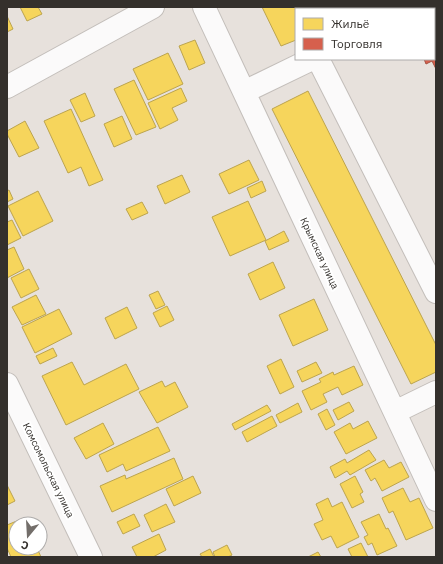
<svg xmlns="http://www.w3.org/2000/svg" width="443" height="564" viewBox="0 0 443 564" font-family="'IBM Plex Sans',sans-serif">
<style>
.homes{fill:#f6d55c;stroke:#bca44e}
.shops{fill:#d6604d;stroke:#a55243}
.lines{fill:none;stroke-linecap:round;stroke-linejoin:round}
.minor-casing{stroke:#c3beba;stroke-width:24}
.minor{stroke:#fbfafa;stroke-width:22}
.labels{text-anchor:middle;stroke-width:4;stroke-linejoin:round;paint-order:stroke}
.street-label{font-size:10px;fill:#34302c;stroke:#fff}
</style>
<rect width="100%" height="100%" fill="#e7e1dc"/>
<!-- homes -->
<path class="homes" d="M20,7H38L42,14L27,21Z
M262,7H365L360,9H296V40L281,46Z
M7,16L13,29L7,32Z
M195,40L205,63L189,70L179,46Z
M168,53L183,84L148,100L133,69Z
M134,80L156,127L136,135L114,89Z
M181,88L187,101L172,108L178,120L160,129L148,103Z
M308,91L436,345V372L411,384L272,109Z
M85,93L95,116L81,122L70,100Z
M71,109L103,180L89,186L81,167L68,173L44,121Z
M122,116L132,139L114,147L104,124Z
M25,121L39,148L19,157L7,134V131Z
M249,160L259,180L229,194L219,174Z
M182,175L190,192L165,204L157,186Z
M262,181L266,191L251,198L247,188Z
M9,190L13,199L7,202V191Z
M38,191L53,221L23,236L8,206Z
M248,201L266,240L230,256L212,217Z
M142,202L148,213L132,220L126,209Z
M12,220L21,238L7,245V222Z
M284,231L289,241L269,250L265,241Z
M14,247L24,269L7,278V250Z
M273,262L285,288L260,300L248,274Z
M29,269L39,289L21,298L11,278Z
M158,291L165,305L156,309L149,295Z
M36,295L46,314L22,325L12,307Z
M314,299L328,330L293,346L279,315Z
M167,306L174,320L160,327L153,313Z
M127,307L137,328L115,339L105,318Z
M59,309L72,334L35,353L22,327Z
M53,348L57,356L40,364L36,356Z
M281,359L294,387L280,394L267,366Z
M72,362L84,385L126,364L139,389L66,425L42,376Z
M316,362L322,373L302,382L297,371Z
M354,366L363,385L342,395L338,387L323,394L327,402L311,410L302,391L321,382L319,379L333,372L334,375Z
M162,381L165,387L175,382L188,407L157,423L139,392Z
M349,402L354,411L338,420L333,410Z
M298,403L302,412L280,423L276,415Z
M267,405L271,411L235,430L232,424Z
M327,409L335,425L326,430L318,414Z
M272,416L277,426L247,442L242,432Z
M368,421L377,438L346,454L334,432L350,423L353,429Z
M103,423L114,444L86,459L74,438Z
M158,427L170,451L126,471L123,464L107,472L99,455Z
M369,450L376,460L350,475L347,471L335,478L330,467L345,459L347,463Z
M174,458L183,479L112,512L100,486L125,475L126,479Z
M384,460L389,468L401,462L409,477L382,491L375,478L371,481L365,470Z
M193,476L201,493L174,506L166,489Z
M355,476L363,492L360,494L364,502L352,508L340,484Z
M7,485L15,501L7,505Z
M403,488L410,502L419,498L433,528L406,540L393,511L389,513L382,498Z
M328,498L332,507L342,502L359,537L337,548L331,536L322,540L314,524L323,520L316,504Z
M166,504L175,522L152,532L144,515Z
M134,514L140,526L123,534L117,522Z
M379,514L386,529L388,528L397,546L377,555L372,543L368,545L364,537L368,535L361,522Z
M24,518L27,524H16V548H37L41,557H11L7,548V525Z
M159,534L166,550L153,557H137L132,547Z
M361,543L368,557H352L348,549Z
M227,545L232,555L228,557H215L213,552Z
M210,549L214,557H202L200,554Z
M318,552L321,557H308Z"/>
<!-- shops -->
<path class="shops" d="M436,42V69L432,61L426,64L424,59H434V43Z"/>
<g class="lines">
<!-- minor casing -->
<g class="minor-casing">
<path id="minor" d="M204,7L436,500
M416,9L420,7
M318,59L436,292
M7,87L153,7
M244,92L312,59
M7,384L91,557
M395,412L436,392"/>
</g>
<!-- minor -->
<use href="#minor" class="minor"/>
</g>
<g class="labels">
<!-- street labels -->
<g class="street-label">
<text transform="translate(320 253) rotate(65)" y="4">Крымская улица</text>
<text transform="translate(49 470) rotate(64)" y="4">Комсомольская улица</text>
</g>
</g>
<!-- border -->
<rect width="443" height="564" fill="none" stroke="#34302c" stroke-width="16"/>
<!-- legend -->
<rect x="295" y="8" width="140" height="52" fill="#ffffff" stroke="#aeacab"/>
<rect x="303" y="18" width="20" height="12" fill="#f6d55c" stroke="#aeacab"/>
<text x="331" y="28" font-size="12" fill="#34302c">Жильё</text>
<rect x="303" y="38" width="20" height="12" fill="#d6604d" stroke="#aeacab"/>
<text x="331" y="48" font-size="12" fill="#34302c">Торговля</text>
<!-- north arrow -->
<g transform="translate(28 536) rotate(198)"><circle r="19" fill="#ffffff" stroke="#aeacab"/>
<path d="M0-3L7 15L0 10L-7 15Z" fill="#736e6a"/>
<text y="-6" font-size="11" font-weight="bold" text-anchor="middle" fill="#34302c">С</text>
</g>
</svg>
